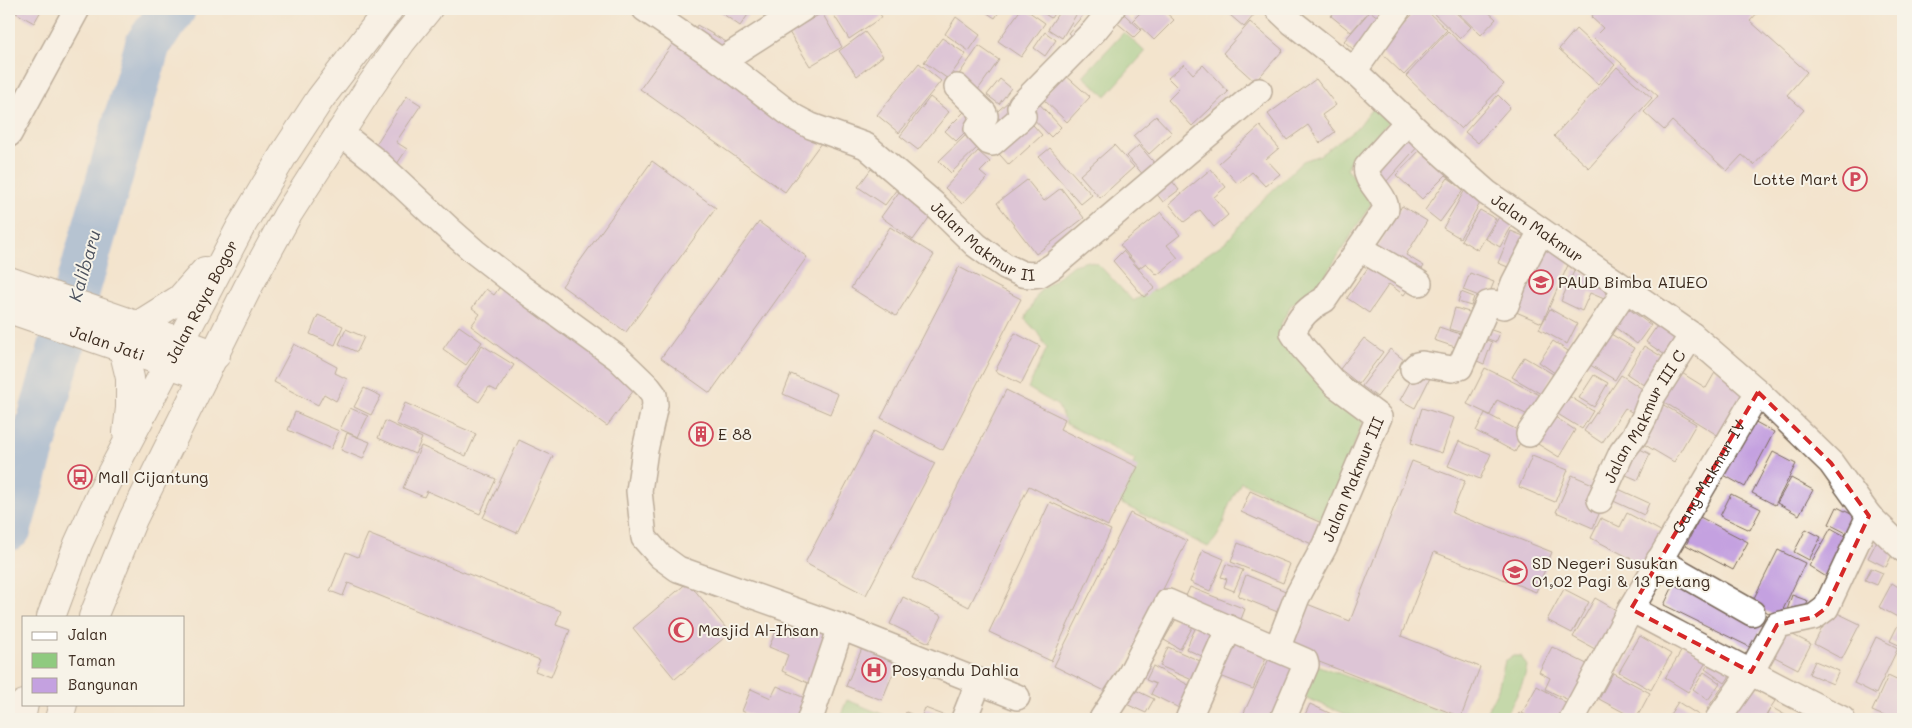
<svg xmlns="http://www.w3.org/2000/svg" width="1912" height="728" viewBox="0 0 1912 728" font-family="Mali,sans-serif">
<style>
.green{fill:#8fca7f;stroke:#657a4e}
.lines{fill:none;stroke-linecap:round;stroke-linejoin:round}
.river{stroke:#6e9cd6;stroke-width:46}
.building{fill:#c4a1e0}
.minor-casing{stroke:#7b6b5b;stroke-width:28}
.secondary-casing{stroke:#7b6b5b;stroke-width:30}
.trunk-casing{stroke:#7b6b5b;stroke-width:30}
.minor{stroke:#fff;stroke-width:25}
.secondary{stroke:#fff;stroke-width:28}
.trunk{stroke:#fff;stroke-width:28}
.marked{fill:none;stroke:#d62828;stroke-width:4;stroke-dasharray:10 6;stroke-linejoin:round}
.labels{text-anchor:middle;stroke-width:4;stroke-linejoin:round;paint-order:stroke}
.poi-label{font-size:16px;fill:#3b2a1e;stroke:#f7f3e8;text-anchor:start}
.street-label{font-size:16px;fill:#3b2a1e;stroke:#f7f3e8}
.water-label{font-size:18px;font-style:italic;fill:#4d525e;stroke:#f7f3e8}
</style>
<rect width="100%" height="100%" fill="#f7f3e8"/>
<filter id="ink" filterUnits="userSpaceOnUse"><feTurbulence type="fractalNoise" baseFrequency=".02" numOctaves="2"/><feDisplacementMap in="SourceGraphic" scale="10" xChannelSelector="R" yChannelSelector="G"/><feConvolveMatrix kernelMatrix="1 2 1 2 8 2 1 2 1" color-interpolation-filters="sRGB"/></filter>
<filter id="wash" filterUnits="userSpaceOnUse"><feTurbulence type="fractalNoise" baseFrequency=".0096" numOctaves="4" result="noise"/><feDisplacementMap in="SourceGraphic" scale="20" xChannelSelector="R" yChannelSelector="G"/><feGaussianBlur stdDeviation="1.12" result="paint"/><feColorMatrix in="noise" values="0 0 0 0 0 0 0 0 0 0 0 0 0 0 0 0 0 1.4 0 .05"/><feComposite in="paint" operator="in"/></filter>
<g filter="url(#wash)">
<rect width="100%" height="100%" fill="#f3e4cd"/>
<!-- green -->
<path class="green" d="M1124,32L1145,52L1106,96L1083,76Z
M1379,106L1389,113V122L1349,162L1347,168L1367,193L1371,204L1317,289L1291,305L1281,324V332L1363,420L1326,521L1241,482C1237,491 1231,499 1228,508C1222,525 1222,534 1208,547L1116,501L1135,460L1066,424L1058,406L1028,388L1047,348L1037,332L1025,319L1039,292L1073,265L1088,261L1098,264L1133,301L1160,287L1228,240L1253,209L1303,161L1320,155L1359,126L1370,111Z
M1513,656H1521L1527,666C1524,685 1513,703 1503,719H1483L1498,689L1505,661Z
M1314,664L1461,719H1420L1416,717L1415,719H1357L1302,696Z
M847,700L894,719H839Z"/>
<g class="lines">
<!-- river -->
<path class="river" d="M9,528L148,44L173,9"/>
</g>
<g id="blocks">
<!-- building -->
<path class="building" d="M9,9H42L34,23Z
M716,9H752L740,26Z
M830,9H876L882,17L849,39Z
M981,9H1001L995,18Z
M1021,9H1025L1045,23L1021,57L998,41Z
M1037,9H1057L1051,18Z
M1061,9L1079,10L1062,38L1048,29Z
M1088,9H1099L1079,42L1068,33Z
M1144,9H1162L1174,20L1154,40L1133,20Z
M1223,9H1259L1244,27Z
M1337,9H1371L1351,32L1331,16Z
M1418,9H1425L1447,30L1404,75L1378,50Z
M1429,9H1452L1471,27L1460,39Z
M1454,9H1485L1496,19L1481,35Z
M1598,9H1759L1760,10L1750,21L1807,72L1787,95L1804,110L1754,165L1742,155L1727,171L1672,121L1664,130L1644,112L1658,96L1593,38L1603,28L1591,17Z
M1370,11L1383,21L1356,52L1344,41Z
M822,13L842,47L810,66L789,32Z
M1124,14L1141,30L1134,37L1116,22Z
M956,17L980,35L969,51L945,34Z
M1250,22L1283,50L1255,82L1223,53Z
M697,25L728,43L720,56L690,38Z
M1576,29L1615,65L1598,84L1559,49Z
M1448,31L1504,84L1461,129L1406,76Z
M865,32L883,56L857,76L839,51Z
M1045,32L1056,40L1045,56L1034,48Z
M942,38L966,54L948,79L924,62Z
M676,39L821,143L785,192L640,89Z
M979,46L999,60L975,94L955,80Z
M919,63L941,81L899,133L877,115Z
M1184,64L1193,74L1203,65L1228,92L1192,126L1168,100L1179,89L1168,78Z
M1617,67L1652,98L1589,168L1554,136Z
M1064,74L1090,97L1067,122L1042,98Z
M1000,79L1011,88L999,104L987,95Z
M1316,79L1336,105L1322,115L1335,132L1320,143L1308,125L1287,140L1268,114Z
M1498,95L1510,107L1478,143L1465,132Z
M407,96L421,105L396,142L407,149L393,170L369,155Z
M930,97L949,112L918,150L900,136Z
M1033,97L1061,127L1051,137L1022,107Z
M1010,100L1022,114L991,141L979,128Z
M970,106L980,117L956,141L945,131Z
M1025,116L1042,135L1009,165L992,146Z
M1156,116L1172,133L1149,154L1133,136Z
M1260,126L1279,148L1266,159L1280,174L1265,186L1252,172L1238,184L1219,163Z
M1406,131L1420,144L1386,182L1372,170Z
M969,132L980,145L951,173L939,161Z
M1114,145L1134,167L1100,198L1080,175Z
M1139,145L1157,166L1145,177L1127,156Z
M1423,147L1449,172L1422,199L1396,175Z
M1050,148L1092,195L1081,204L1039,157Z
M978,151L990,162L980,172L987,178L962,204L945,188Z
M652,161L716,208L626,332L562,286Z
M871,169L897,189L885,205L858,187Z
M1211,169L1226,187L1214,197L1228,215L1214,227L1200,210L1184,222L1169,204Z
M1448,178L1464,189L1440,222L1425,210Z
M1027,180L1044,201L1061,188L1084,218L1036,254L997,203Z
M1172,181L1179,190L1163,202L1156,193Z
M904,185L936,208L913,240L881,217Z
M1466,188L1483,198L1460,238L1443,228Z
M1402,206L1427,221L1406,255L1424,266L1416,278L1374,251Z
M1480,210L1496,219L1478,250L1461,240Z
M1161,212L1180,235L1167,245L1178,258L1157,275L1146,263L1139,268L1120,245Z
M1499,217L1513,224L1500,247L1486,239Z
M759,222L807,257L710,393L661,358Z
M890,227L934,255L896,316L851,288Z
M1511,231L1526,237L1513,269L1498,263Z
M1539,240L1573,254L1542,323L1509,309Z
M1123,251L1155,288L1144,297L1113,261Z
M1374,259L1411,285L1404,295L1389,284L1369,313L1347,298Z
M959,267L1021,299L943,450L881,418Z
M1575,269L1615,287L1609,301L1590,293L1582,311L1561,301Z
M1470,273L1494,282L1487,299L1463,290Z
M504,281L640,382L607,426L471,326L480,314L472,308L486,289L494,295Z
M1461,292L1474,297L1471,306L1458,302Z
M1622,304L1651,325L1637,344L1608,322Z
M1455,308L1476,314L1470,335L1449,329Z
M1550,309L1577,324L1567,344L1539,329Z
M318,315L343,326L335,345L310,334Z
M1663,317L1685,333L1668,357L1646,342Z
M459,326L482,342L466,365L443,349Z
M1439,327L1460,334L1455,347L1434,340Z
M1483,327L1500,333L1496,342L1480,336Z
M1601,328L1634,348L1615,380L1582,360Z
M346,329L364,337L357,352L339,344Z
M1015,333L1040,346L1021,384L995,371Z
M1478,337L1492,342L1484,364L1470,358Z
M1364,338L1383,352L1359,384L1340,369Z
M1553,341L1577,357L1562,378L1539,362Z
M294,344L337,367L335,373L347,379L336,401L324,394L318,405L274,382Z
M482,345L514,365L497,391L489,387L479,402L456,387Z
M1644,346L1666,359L1648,388L1627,374Z
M1390,349L1404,360L1377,397L1362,386Z
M1524,357L1553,374L1541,394L1512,377Z
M1485,368L1544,397L1534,418L1497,400L1490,415L1467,404Z
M1717,369L1750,390L1727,441L1659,399L1677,370L1706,388Z
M1416,371L1430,378L1415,408L1400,400Z
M791,374L838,394L830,414L783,394Z
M1594,375L1608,383L1594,407L1579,398Z
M1621,375L1650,394L1636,415L1625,408L1602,443L1584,431Z
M364,388L381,396L371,415L354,407Z
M1006,390L1065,419L1060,429L1138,467L1108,526L1029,486L969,607L912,578Z
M1559,390L1593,411L1582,429L1548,408Z
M405,403L476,434L466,456L396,424Z
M1662,404L1696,424L1674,462L1640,442Z
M350,408L368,416L358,437L340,429Z
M1422,408L1454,418L1442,453L1411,443Z
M1546,411L1575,430L1559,457L1528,438Z
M295,412L339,431L331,449L288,430Z
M1485,413L1525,434L1515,452L1476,431Z
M1752,420L1774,432L1745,487L1722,474Z
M385,421L422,438L415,454L378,438Z
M696,423L712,430L705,446L689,439Z
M874,431L935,463L866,595L805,563Z
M347,433L370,442L363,459L341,450Z
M519,440L553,456L517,533L483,518Z
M1459,441L1491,454L1480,479L1448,466Z
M1632,445L1650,454L1638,480L1619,472Z
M421,446L496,479L480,514L427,491L424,497L403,488Z
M1773,452L1796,464L1775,505L1752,493Z
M1532,456L1568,470L1555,502L1519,487Z
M1412,461L1465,481L1452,513L1552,552L1536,592L1434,552L1401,636L1480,667L1461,717L1278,646L1297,600L1350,621Z
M1572,475L1597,486L1602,507L1593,528L1556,512Z
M1791,478L1813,490L1799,515L1777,503Z
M1614,487L1649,503L1644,515L1609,499Z
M1250,491L1326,525L1316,546L1241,512Z
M1731,494L1761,509L1750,530L1720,516Z
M1050,502L1111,530L1051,661L989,632Z
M1837,507L1861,519L1852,536L1829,524Z
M1130,513L1187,541L1111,694L1054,666Z
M1627,513L1670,536L1653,570L1591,538L1601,518L1620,527Z
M1700,517L1748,542L1733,570L1686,545Z
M1831,528L1850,539L1828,578L1809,566Z
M1806,529L1821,537L1809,560L1794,552Z
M368,534L561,611L556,625L570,630L551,677L535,671L540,660L348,583L343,596L330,591L346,552L358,557Z
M1879,537L1896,547L1886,567L1868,558Z
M1238,543L1290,564L1283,583L1231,562Z
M1203,550L1224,559L1210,591L1190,582Z
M1778,550L1805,563L1779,618L1751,604Z
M1226,564L1243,570L1234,591L1224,587L1227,579L1221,577Z
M1871,568L1883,573L1877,585L1865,580Z
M1246,575L1293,594L1285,615L1238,596Z
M688,582L730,633L675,679L633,628Z
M1675,582L1763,625L1752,648L1664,605Z
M1892,583L1903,590V620L1879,607Z
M1190,587L1245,609L1238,627L1182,605Z
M1564,589L1589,602L1572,633L1547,620Z
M1792,595L1808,601L1802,619L1786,613Z
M903,597L942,616L929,643L890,624Z
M1595,598L1625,615L1604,654L1573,637Z
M1831,610L1860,624L1842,659L1814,644Z
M1180,612L1196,621L1180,649L1164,640Z
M1199,620L1216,627L1204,657L1186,649Z
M803,622L831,635L810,684L782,671L788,655L769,647L777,629L796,637Z
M1899,623L1903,625V647L1890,641Z
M1779,628L1811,644L1798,669L1767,653Z
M1229,633L1270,649L1253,689L1213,673Z
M1640,636L1671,654L1651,690L1619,672Z
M1876,637L1898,648L1876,694L1854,683Z
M866,639L901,654L882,700L846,686Z
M1685,645L1708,659L1688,692L1665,678Z
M1168,647L1207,664L1199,683L1160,666Z
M1552,647L1595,668L1577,704L1545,689L1550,678L1539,672Z
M1272,652L1301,665L1275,719H1241Z
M1715,655L1735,669L1725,683L1705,669Z
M1815,661L1839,671L1833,684L1809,674Z
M1153,666L1198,690L1187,712L1151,694L1156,684L1146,680Z
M1704,672L1720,683L1708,700L1693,689Z
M1613,673L1650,693L1636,719L1599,699Z
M1888,676L1903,683V719H1891L1872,711Z
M1746,682L1775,701L1771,707L1792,719H1765L1770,709L1764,719H1722Z
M777,686L807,699L798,719H760L742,711L751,689L771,698Z
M1537,686L1574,707L1567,719H1534L1522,713Z
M1723,686L1734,694L1718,716L1707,709Z
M1131,688L1154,699L1146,713L1124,703Z
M1678,702L1705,719H1667Z
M1310,704L1342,719H1303Z
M925,708L954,719H904L906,712L921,718Z
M1519,713L1529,719H1515Z"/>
</g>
</g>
<g filter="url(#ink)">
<use href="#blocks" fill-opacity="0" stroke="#7b6b5b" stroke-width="1"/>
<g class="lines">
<!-- minor casing -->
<g class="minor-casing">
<g id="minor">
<path d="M645,9L721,61L802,9"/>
<path id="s1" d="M1278,9L1293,23L1354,71L1426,139L1487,193L1692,335L1758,392L1831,463L1869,516L1903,549"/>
<path id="s2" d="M721,61L794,117L811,126L866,146L936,206L976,245L1005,266L1022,274L1031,275L1040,274L1053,266L1259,91"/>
<path d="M1354,71L1398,9"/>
<path d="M957,87L984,113L985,116L977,129L989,142L992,143L1023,116L1020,108L1021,105L1094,31L1112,9"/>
<path d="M339,132L376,161L450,230L475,252L519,286L618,358L648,387L654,395L655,405L645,450L639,491L644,538L660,556L678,569L841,627L1017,697"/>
<path d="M9,134L77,9"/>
<path d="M1360,248L1419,283"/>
<path d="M1413,369L1417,365L1422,364L1452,369L1460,367L1488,304L1492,303L1504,306L1506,305L1514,283L1541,231"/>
<path d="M1529,434L1626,289"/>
<path id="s3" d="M1600,500L1622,452L1635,435L1644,418L1652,397L1692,335"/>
<path d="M1659,560L1752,613"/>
<path d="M1631,609C1701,646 1771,684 1842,719"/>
<path id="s4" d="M1277,649L1297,597L1325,545L1379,417L1336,385L1303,348L1293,333C1299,317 1309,307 1324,300L1386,209C1385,193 1363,180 1367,167L1408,121"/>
<path d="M1189,717L1229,628"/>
<path d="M810,719L841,627"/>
<path d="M964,719L979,681"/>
<path d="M1102,719L1128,679L1168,602L1305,661L1306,665L1283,719"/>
<path id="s5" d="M1572,719L1631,609L1758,392"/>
<path d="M1718,719L1751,672L1777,625L1814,617L1826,608L1869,516"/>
</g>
</g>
<!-- secondary casing -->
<g class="secondary-casing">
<g id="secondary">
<path d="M9,281L125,321L216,355"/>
<path id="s6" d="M9,309L204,376"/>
</g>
</g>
<!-- trunk casing -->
<g class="trunk-casing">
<g id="trunk">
<path d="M137,326L180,299L205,271"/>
<path d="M123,349L130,378V408L127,433"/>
<path id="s7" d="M51,617L78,544L105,485L240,228L284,154L320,99L389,9"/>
<path d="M93,617L133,519L248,287L288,214L369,88L402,41L428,9"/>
<path d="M21,719L24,704"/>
<path d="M59,719L63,704"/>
</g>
</g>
<!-- minor -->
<use href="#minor" class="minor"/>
<!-- secondary -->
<use href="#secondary" class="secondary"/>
<!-- trunk -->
<use href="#trunk" class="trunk"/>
</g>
</g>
<!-- marked area -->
<path d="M0 0H1912V728H0ZM1758,392L1831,463L1869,516L1826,608L1814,617L1777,625L1751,672L1631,609Z" fill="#f3e4cd" fill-opacity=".55" fill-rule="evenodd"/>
<path class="marked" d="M1758,392L1831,463L1869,516L1826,608L1814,617L1777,625L1751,672L1631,609Z"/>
<!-- icons -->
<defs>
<g id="parking-ring" transform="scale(1.25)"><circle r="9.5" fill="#f7f3e8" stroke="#d1495b" stroke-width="1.5"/><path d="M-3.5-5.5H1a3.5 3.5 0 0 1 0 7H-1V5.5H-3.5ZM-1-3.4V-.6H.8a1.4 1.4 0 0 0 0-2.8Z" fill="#d1495b"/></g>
<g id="school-ring" transform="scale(1.25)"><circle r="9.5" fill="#f7f3e8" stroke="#d1495b" stroke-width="1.5"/><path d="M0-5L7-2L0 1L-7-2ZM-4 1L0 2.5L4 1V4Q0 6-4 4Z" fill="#d1495b"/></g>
<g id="building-ring" transform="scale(1.25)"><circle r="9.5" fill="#f7f3e8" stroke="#d1495b" stroke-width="1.5"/><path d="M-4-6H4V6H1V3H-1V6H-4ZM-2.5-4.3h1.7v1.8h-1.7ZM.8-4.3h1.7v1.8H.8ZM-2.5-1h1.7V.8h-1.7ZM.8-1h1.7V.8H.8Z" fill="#d1495b"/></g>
<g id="bus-ring" transform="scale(1.25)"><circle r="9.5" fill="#f7f3e8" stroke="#d1495b" stroke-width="1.5"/><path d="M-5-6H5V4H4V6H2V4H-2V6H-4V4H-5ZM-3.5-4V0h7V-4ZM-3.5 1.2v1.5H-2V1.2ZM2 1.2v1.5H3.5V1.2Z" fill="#d1495b"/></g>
<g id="mosque-ring" transform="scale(1.25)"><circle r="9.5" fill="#f7f3e8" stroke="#d1495b" stroke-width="1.5"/><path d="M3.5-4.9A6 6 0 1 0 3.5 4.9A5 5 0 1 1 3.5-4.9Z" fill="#d1495b"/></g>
<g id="hospital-ring" transform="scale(1.25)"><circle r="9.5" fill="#f7f3e8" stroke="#d1495b" stroke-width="1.5"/><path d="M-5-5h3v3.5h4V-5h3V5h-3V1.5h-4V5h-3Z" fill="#d1495b"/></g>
</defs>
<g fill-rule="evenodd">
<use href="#parking-ring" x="1855" y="179"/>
<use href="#school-ring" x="1541" y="282"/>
<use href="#building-ring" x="701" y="434"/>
<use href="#bus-ring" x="80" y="477"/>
<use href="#school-ring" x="1515" y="572"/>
<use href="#mosque-ring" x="681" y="630"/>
<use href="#hospital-ring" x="874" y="670"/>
</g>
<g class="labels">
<!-- poi labels -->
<g class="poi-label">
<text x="1838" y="185" text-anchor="end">Lotte Mart</text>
<text x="1558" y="288">PAUD Bimba AIUEO</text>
<text x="718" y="440">E 88</text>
<text x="98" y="483">Mall Cijantung</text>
<text x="1532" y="569">SD Negeri Susukan<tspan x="1532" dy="18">01,02 Pagi &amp; 13 Petang</tspan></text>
<text x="698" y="636">Masjid Al-Ihsan</text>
<text x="892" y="676">Posyandu Dahlia</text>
</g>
<!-- street labels -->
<g class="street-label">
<text dy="6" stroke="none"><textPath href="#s1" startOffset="340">Jalan Makmur</textPath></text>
<text dy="6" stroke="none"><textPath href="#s2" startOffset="322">Jalan Makmur II</textPath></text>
<text dy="6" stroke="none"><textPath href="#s7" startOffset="350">Jalan Raya Bogor</textPath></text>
<text dy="6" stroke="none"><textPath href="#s6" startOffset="104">Jalan Jati</textPath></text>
<text dy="6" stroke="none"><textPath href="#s3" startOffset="95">Jalan Makmur III C</textPath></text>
<text dy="6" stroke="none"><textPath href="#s5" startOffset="278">Gang Makmur IV</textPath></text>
<text dy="6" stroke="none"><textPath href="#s4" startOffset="186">Jalan Makmur III</textPath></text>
</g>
<!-- water labels -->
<g class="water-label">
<text transform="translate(85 266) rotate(-74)" y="6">Kalibaru</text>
</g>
</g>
<!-- margin -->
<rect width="1912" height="728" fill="none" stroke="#f7f3e8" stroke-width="30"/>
<!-- legend -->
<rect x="22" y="616" width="162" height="90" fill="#f7f3e8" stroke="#aca397"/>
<rect x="32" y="632" width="25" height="8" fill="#ffffff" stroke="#aca397"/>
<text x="68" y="640" font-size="15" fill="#3b2a1e">Jalan</text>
<rect x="32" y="653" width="25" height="15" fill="#8fca7f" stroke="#aca397"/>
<text x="68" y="666" font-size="15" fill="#3b2a1e">Taman</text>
<rect x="32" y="678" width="25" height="15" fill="#c4a1e0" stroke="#aca397"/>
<text x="68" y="690" font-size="15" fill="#3b2a1e">Bangunan</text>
</svg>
